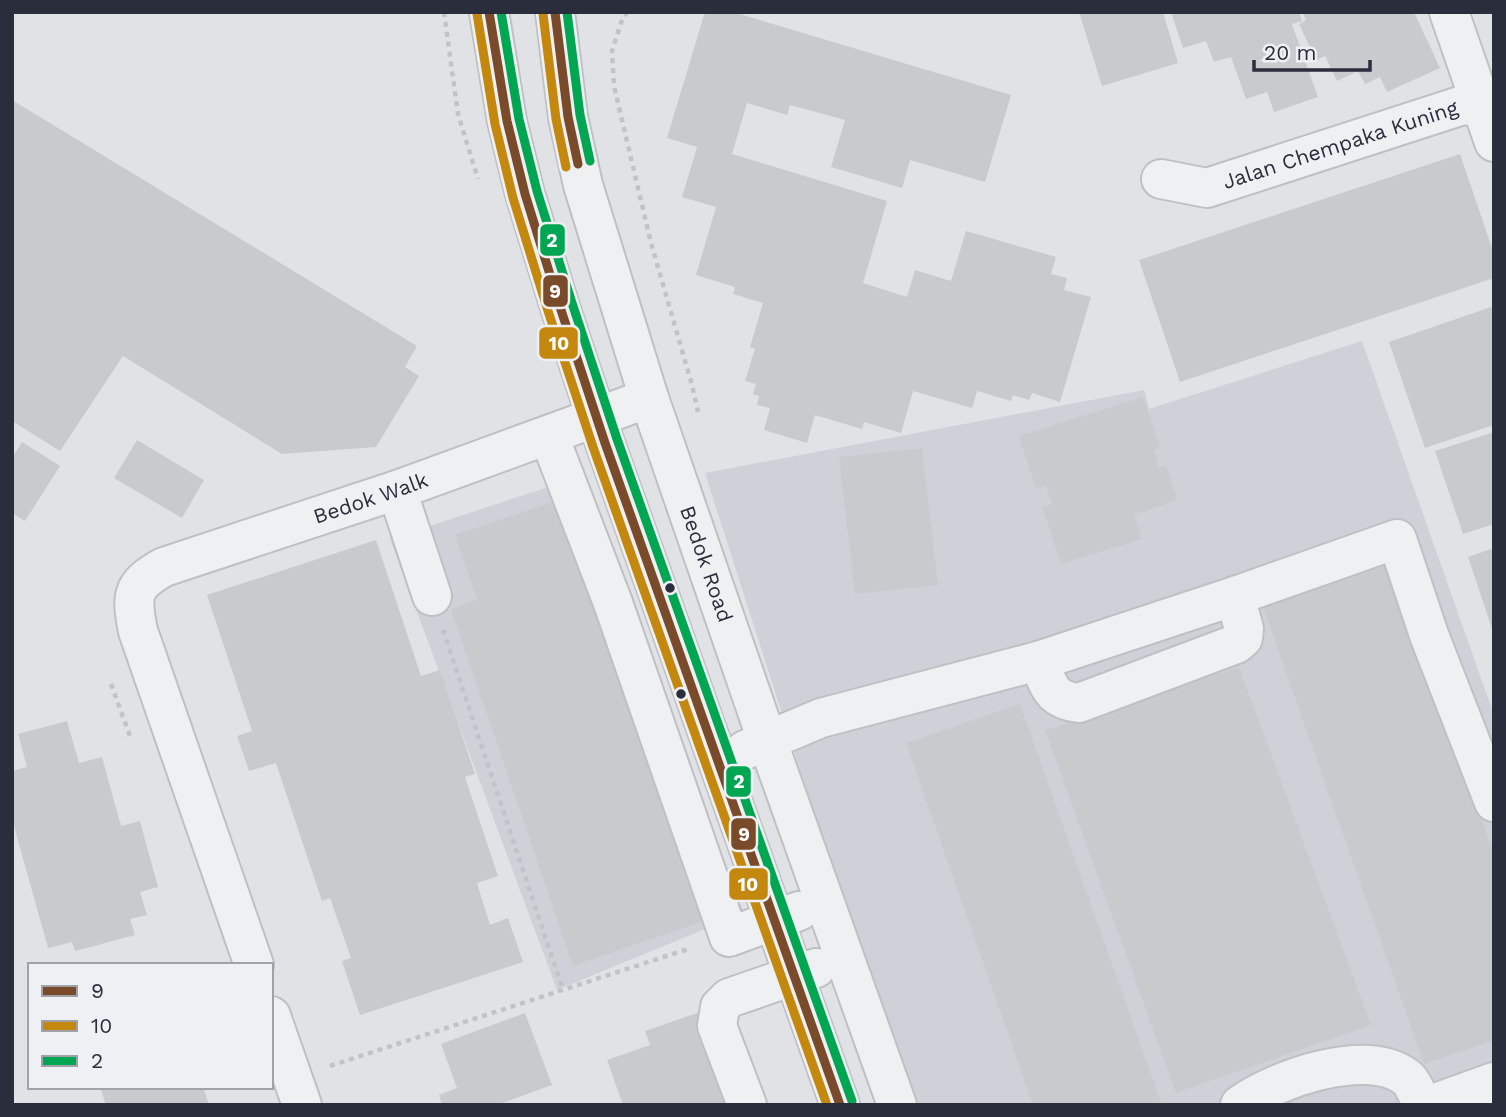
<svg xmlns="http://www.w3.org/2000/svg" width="1506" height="1117" viewBox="0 0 1506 1117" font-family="'Work Sans',sans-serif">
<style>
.built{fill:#d0d1d8}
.building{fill:#c9cacd}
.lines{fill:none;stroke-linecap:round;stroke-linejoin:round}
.minor-casing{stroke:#bfc0c3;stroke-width:42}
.path{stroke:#c2c3c7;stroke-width:4.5;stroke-dasharray:5 5;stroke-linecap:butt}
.minor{stroke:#eff0f2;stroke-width:38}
.bus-1-casing{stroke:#eef0f4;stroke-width:14}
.bus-2-casing{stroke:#eef0f4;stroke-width:14}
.bus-3-casing{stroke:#eef0f4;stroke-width:14}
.bus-1{stroke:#7a4b2a;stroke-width:9}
.bus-2{stroke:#c4880f;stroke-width:9}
.bus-3{stroke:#00a651;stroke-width:9}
.bus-dot{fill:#2a2d3c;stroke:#eef0f4;stroke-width:2.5}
.labels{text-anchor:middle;stroke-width:5;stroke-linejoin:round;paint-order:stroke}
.street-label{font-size:21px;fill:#2a2d3c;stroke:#eef0f4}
.line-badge{stroke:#eef0f4;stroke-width:2.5}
.badge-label{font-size:19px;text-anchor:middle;font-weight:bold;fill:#fff}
</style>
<rect width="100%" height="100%" fill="#e1e2e5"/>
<!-- built -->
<path class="built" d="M1362,341L1494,715V1105H914L799,767L705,473L1144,390L1149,409Z
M579,477L744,913L557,990L390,539Z"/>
<!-- building -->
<path class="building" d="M705,12H733L1011,95L985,182L910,160L902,188L831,167L845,120L790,105L787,115L747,103L732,154L887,201L863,283L907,297L915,270L951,281L966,231L1056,257L1051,274L1067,278L1064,290L1091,297L1060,402L1032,393L1029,400L1013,395L1011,401L977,391L972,408L913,391L901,433L864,422L862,429L815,415L807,443L764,430L770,408L757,405L759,396L753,394L756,384L745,381L755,349L750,347L763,303L733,294L735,287L696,275L716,207L682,197L697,147L667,138Z
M1079,12H1163L1178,63L1102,86Z
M1171,12H1299L1302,21L1292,24L1318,97L1274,112L1267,92L1246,99L1231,57L1214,62L1206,41L1183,48Z
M1302,12H1414L1440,68L1387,92L1380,77L1365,84L1358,71L1337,81L1325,56L1316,60L1299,24L1306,20Z
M12,100L417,346L405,367L419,376L376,447L282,454L123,356L60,451L12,421Z
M1460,154L1494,254V278L1180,382L1139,260Z
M1494,306V425L1425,448L1389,342Z
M1143,397L1160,448L1154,450L1159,468L1166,466L1177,500L1134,515L1142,539L1061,564L1042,507L1052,504L1046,485L1036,488L1019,436Z
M1494,432V524L1463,534L1435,451Z
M137,440L204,480L182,518L114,478Z
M22,442L60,466L25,521L12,513V458Z
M922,448L938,585L855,594L839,457Z
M570,496L715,917L573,966L451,609L477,600L455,535Z
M376,540L421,676L440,670L475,774L465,777L498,876L477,883L490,925L508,918L523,962L360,1015L342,961L351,958L330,898L322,901L276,763L249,771L237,736L252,731L207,595Z
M1494,548V632H1493L1468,557Z
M1390,560L1494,854V1040L1424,1064L1262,604Z
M1239,667L1371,1025L1176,1093L1045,730Z
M1020,704L1162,1105H1033L906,743Z
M67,721L79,763L102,757L121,826L140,821L158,887L140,892L147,915L130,919L135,935L75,951L72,942L48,948L12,819V771L27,767L18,734Z
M709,1009L741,1105H623L607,1060L650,1045L645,1031Z
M525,1013L552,1085L497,1105H442L439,1095L457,1088L441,1044Z
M100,1087H203L209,1105H106Z"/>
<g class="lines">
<!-- minor casing -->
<g class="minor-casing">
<g id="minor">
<path d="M489,12L507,121L525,194L560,307L605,443L840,1105"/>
<path id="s1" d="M555,12L568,117L583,185L649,398L767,740L897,1105"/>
<path d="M1449,12L1494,142"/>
<path id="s2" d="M1161,179L1207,188L1460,106L1480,104"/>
<path d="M549,436L613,603L729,937L799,911"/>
<path d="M397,490L432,596"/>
<path d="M1038,661C1050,686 1049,699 1079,703L1236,644L1243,638L1244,629L1235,596"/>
<path d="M745,750L821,718L1038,661L1235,596L1397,539L1429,635L1494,802"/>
<path id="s3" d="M254,965L138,631C131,596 131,585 164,567L397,490L649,398"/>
<path d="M271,1016L302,1105"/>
<path d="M747,1105L717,1026L720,1007L729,998L816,968"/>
<path d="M1240,1105C1276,1079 1366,1047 1406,1077C1413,1082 1418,1097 1423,1105"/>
<path d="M1430,1105L1494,1082"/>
</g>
</g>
<!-- path -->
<path class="path" d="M444,12L458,114L478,179
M628,12L623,17L612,51L614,86L651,243L692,385L698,412
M443,630L563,990
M111,684L130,736
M330,1066L691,948"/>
<!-- minor -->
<use href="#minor" class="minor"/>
<!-- bus-1 casing -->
<g class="bus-1-casing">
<path id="bus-1" d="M489,12L507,121L525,194L560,307L605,443L840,1105
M555,12L568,117L578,164"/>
</g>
<!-- bus-2 casing -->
<g class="bus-2-casing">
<path id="bus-2" d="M477,14L495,124L513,198L548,311L593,447L827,1105
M543,14L556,119L566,167"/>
</g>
<!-- bus-3 casing -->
<g class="bus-3-casing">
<path id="bus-3" d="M501,12L519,119L537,191L572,303L617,439L852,1101
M567,12L580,115L590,161"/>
</g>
<!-- bus-1 -->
<use href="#bus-1" class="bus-1"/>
<!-- bus-2 -->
<use href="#bus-2" class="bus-2"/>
<!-- bus-3 -->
<use href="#bus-3" class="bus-3"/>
</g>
<!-- markers -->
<g class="bus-dot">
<circle cx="670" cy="588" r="6"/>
<circle cx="681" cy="694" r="6"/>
</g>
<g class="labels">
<!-- street labels -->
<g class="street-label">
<text dy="7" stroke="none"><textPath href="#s2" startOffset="187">Jalan Chempaka Kuning</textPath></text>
<text dy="7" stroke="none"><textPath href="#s3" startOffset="649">Bedok Walk</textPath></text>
<text dy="7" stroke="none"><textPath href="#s1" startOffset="574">Bedok Road</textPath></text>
</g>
</g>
<g class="line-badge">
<rect x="539" y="223" width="27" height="34" rx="7" fill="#00a651"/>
<rect x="542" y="274" width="27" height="34" rx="7" fill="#7a4b2a"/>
<rect x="538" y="326" width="41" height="34" rx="7" fill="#c4880f"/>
<rect x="725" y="765" width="27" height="33" rx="7" fill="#00a651"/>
<rect x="730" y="817" width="27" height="34" rx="7" fill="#7a4b2a"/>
<rect x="728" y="867" width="41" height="34" rx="7" fill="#c4880f"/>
</g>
<g class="badge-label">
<text x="552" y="247">2</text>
<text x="555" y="298">9</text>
<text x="559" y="350">10</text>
<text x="739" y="788">2</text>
<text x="744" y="841">9</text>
<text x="748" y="891">10</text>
</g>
<!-- border -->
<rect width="1506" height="1117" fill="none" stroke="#2a2d3c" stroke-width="28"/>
<!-- legend -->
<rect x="28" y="963" width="245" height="126" fill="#eef0f4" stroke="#a0a2aa" stroke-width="2"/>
<rect x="42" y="986" width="35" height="10" fill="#7a4b2a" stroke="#a0a2aa" stroke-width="2"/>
<text x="91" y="998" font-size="21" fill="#2a2d3c">9</text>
<rect x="42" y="1021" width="35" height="10" fill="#c4880f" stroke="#a0a2aa" stroke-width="2"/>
<text x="91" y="1033" font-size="21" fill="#2a2d3c">10</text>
<rect x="42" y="1056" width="35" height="10" fill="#00a651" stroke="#a0a2aa" stroke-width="2"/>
<text x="91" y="1068" font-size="21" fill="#2a2d3c">2</text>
<!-- scale -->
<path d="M1254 60v10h116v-10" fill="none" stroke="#2a2d3c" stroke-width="3.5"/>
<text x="1264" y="60" font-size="21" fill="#2a2d3c" stroke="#eef0f4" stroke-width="5" paint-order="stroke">20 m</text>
</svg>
